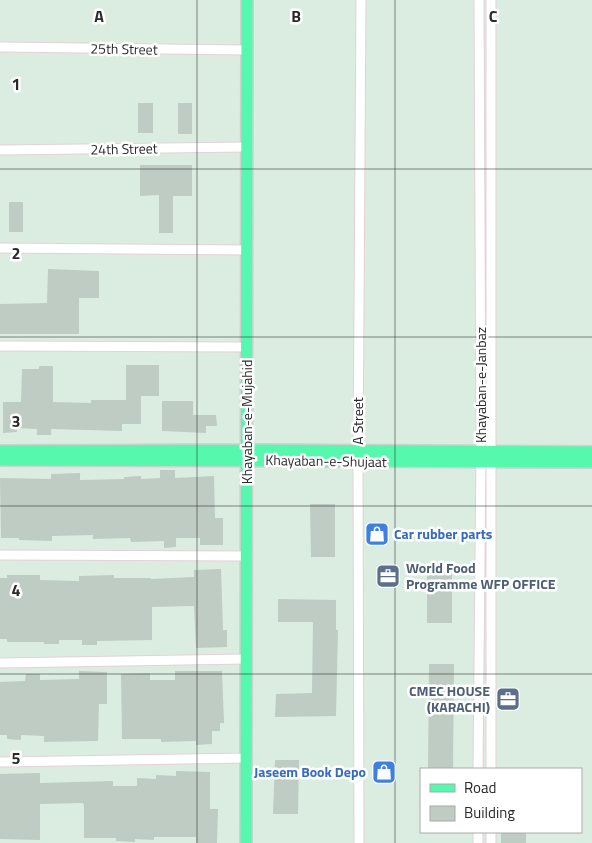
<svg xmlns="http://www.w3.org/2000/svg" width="592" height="843" viewBox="0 0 592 843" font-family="'Titillium Web',sans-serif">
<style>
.building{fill:#beccc3}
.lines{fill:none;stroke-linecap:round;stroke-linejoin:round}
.minor-casing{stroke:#e4d1d9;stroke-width:11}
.major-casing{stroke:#d0d0d0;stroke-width:14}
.minor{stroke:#fff;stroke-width:9}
.major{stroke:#55f8ac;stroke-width:11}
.grid{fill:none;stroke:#2a2a2a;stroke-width:1;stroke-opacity:0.55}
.labels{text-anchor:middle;stroke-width:5;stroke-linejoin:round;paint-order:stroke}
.street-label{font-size:14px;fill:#2a2a2a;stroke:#fff}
.shop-label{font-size:14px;font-weight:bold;fill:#366cbe;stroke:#fff;text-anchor:start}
.service-label{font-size:14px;font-weight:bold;fill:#4e5e75;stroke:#fff;text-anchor:start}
.grid-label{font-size:16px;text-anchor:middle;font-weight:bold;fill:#2a2a2a;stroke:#fff;stroke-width:5;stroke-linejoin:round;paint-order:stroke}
</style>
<rect width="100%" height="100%" fill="#dbede1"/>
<!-- building -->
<path class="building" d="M138,103H153V133H138Z
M178,103H192V134H178Z
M140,165H192V196H173V233H159V195L140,196Z
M9,202H23V232H9Z
M48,269L99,271V298H79V334H0V304L47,303Z
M126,365H159V396H141V424H122V431L51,429V435H37V429L17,428V432L3,433V402H21L22,369H39V366H53V402L91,403V400H126Z
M162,401H193V415H216L217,426H206V433L162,431Z
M160,470H175V478L214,476L215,518H223V545H200V538H176V547L164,548V541L131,542L130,538L93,539V535L52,536V541L19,540V538H1L0,478L51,479V474L80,473V480L124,479V477L141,476V479L160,478Z
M310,504H335V557H311Z
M221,569L223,630H227V647L196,648L194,606L152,607V640L97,641V645H82V640H59V644H44V642H7V639H0V578H7V575H40V580L79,581V576L114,575V578H151V579L194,577V570Z
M427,569L452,570V623H427Z
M278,599L336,600V630H338L336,716L275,717L276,694L312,693L313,622H278Z
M429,664H454L453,769H428Z
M79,671L107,672V704H99L98,741L44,742V736L21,735V740L7,739V735H0V682L25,681L26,674H40V680L79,679Z
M175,671H222L224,723H220V731H212V744L196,745V741L161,742V739H122L121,674L150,673V680H175Z
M275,760H299L298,814H273Z
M176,771L210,772V809H218L217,843H196V837H154V840L135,839V842L116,841V838H84V805L83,803L40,804V840L0,839V774L40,773V783L113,781V786H137V778L156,779V775L176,776Z
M501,832H526V843H501Z"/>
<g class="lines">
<!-- minor casing -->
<g class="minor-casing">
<path id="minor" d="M0,47L247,50
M0,150L247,147
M0,248L247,250
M0,346L247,347
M0,555L247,556
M0,663L246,659
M0,762L246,758
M478,769L481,452L479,0
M491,769V0
M359,843L358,461L361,0
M478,843V832
M491,843V832"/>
</g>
<!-- major casing -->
<g class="major-casing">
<path id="major" d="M0,451L247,450L592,452
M0,460L592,462
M246,843L247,0"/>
</g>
<!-- minor -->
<use href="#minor" class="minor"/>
<!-- major -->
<use href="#major" class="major"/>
</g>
<!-- grid -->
<path class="grid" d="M197,0V843M395,0V843M0,169H592M0,337H592M0,506H592M0,674H592"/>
<!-- icons -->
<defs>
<g id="shop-square" transform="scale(1.25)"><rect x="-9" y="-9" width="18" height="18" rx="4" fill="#3f7fe0" stroke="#fff"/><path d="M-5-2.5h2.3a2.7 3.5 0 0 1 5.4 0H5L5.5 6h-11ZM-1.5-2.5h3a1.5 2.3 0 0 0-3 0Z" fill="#fff"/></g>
<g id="office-square" transform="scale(1.25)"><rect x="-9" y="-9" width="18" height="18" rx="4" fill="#5c6f8a" stroke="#fff"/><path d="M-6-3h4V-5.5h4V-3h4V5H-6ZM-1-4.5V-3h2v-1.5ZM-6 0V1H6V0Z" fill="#fff"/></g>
</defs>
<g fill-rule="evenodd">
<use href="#shop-square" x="377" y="534"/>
<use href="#office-square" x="388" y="576"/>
<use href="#office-square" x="508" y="699"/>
<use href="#shop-square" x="384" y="772"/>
</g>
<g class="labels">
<!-- street labels -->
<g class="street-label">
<text transform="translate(124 49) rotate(1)" y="5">25th Street</text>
<text transform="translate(124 149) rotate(-1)" y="5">24th Street</text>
<text transform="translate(481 385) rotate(-90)" y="5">Khayaban-e-Janbaz</text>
<text transform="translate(358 421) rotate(-90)" y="5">A Street</text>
<text transform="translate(247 422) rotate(-90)" y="5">Khayaban-e-Mujahid</text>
<text transform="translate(326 461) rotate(1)" y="5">Khayaban-e-Shujaat</text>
</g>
<!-- shop labels -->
<g class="shop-label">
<text x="394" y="539">Car rubber parts</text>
<text x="366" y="777" text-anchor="end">Jaseem Book Depo</text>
</g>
<!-- service labels -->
<g class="service-label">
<text x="406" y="573">World Food<tspan x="406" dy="16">Programme WFP OFFICE</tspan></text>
<text x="490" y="696" text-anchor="end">CMEC HOUSE<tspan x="490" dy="16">(KARACHI)</tspan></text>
</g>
</g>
<g class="grid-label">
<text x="99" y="22">A</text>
<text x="296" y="22">B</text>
<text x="493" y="22">C</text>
<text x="16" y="90">1</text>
<text x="16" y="259">2</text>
<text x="16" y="427">3</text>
<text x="16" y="596">4</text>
<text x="16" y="764">5</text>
</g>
<!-- legend -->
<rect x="420" y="768" width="162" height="65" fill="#ffffff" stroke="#aaaaaa"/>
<rect x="430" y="784" width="25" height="8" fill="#55f8ac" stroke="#aaaaaa"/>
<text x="464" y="793" font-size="15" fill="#2a2a2a">Road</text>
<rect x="430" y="806" width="25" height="15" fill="#beccc3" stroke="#aaaaaa"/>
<text x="464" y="818" font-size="15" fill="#2a2a2a">Building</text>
</svg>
